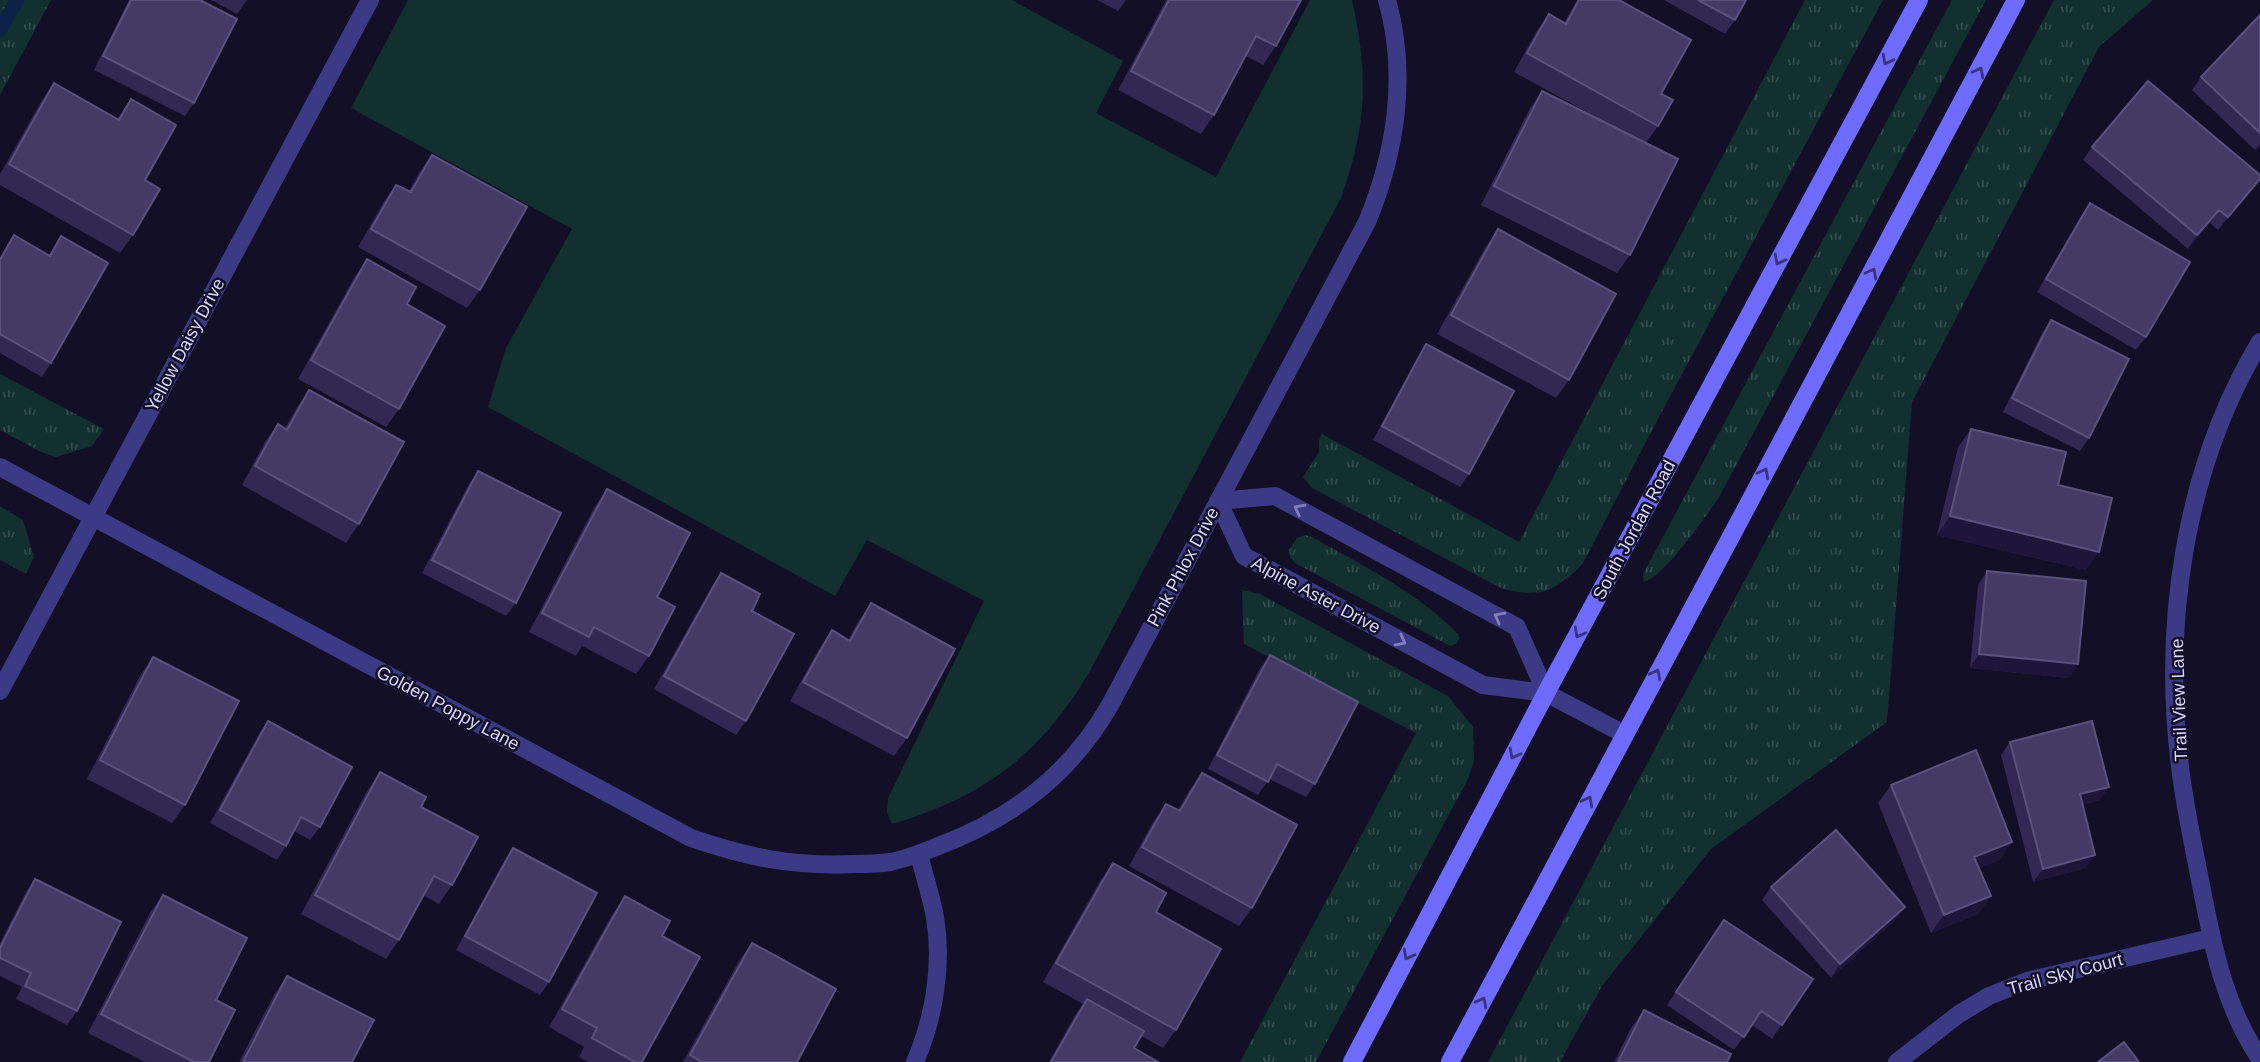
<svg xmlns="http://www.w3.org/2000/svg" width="2260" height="1062" viewBox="0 0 2260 1062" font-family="Helvetica,sans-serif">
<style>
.grass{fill:url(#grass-tufts)}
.green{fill:#12302f}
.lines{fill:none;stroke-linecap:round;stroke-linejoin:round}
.stream{stroke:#0c2248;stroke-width:14}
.minor{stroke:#3d3a85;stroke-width:18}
.secondary{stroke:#6f6bff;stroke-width:18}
.wall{fill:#312854}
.shaded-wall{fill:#1d163a}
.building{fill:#433a66;stroke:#5a527e;stroke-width:2}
.oneway{stroke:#38347d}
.oneway2{stroke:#837fbc}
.labels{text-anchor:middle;stroke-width:5;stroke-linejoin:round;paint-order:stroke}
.street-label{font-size:18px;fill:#d9d4ff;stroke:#130f26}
</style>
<defs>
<pattern id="grass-tufts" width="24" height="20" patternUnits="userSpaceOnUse" patternTransform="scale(1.75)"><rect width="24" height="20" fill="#12302f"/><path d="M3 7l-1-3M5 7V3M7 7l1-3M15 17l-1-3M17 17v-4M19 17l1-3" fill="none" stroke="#344d4e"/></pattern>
</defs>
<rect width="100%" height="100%" fill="#130f26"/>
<!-- grass -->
<path class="grass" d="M0,0H51L0,95Z
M1805,0H1883L1659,417L1583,563C1575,573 1554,590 1541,592C1529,594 1513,592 1501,588L1312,488L1303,477L1319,452V440L1322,434L1519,542Z
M1952,0H1986L1718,499C1705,517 1664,577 1644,582L1643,574Z
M2054,0H2153L2099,47L1912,402L1887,722L1711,849L1602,986L1560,1062H1488Z
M0,374L104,429L92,446L56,457L41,452L0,430Z
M0,506L23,520L34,557L26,574L0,560Z
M1305,535L1312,537C1362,565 1417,592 1458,634L1459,639L1456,644L1450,646L1295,563L1290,557L1289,550L1297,538Z
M1242,590L1260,594L1448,696L1473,727L1474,761L1468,779L1316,1062H1240L1416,733L1244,644Z"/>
<!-- green -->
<path class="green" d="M408,0H1012L1123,61L1096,113L1216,177L1310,0H1352C1369,76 1367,125 1341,198L1090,671C1042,753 983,798 892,824L887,812L888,798L984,601L867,540L835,596L488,407L506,348L572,229L351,108Z"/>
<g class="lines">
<!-- stream -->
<path class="stream" d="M0,30L17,0"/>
<!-- minor -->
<path class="minor" d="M2260,342C2185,467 2162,622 2180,766C2184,802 2192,839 2199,875C2212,941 2222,1002 2260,1059
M0,467L691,838C747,857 793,867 853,864C865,864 878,864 890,862C906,859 921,853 936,847C1011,819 1070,775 1110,705L1367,222C1396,152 1408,74 1387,0
M0,691L370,0
M1546,693L1517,627L1275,496L1218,501L1244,556L1483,685L1546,693L1624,734
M915,1062C934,1018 943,965 935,917C931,896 924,875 919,854
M1897,1062L1959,1014L1989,996L2027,981L2211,938"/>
<!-- secondary -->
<path class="secondary" d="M1352,1062L1546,693L1919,0
M1450,1062C1638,707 1830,356 2016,0"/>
</g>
<!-- wall -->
<path class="wall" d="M129,0H200L194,103L185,116L94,70Z
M211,0H247L237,14Z
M1097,0H1126L1118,11Z
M1166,0H1301L1276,46L1263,65L1246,56L1214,115L1201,134L1118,90Z
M1577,0H1579L1661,94L1658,126L1646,143L1630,255L1617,273L1481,205L1529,110L1542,91L1603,121L1514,72L1536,32L1549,14L1564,23Z
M1664,0H1746L1735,20L1725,34Z
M2260,15V145L2255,150L2192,90L2201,77Z
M54,83L117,119L131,99L145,180L133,235L120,253L0,185V174L41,102Z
M2092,147L2260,179L2252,190L2218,230L2210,223L2188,249L2083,160Z
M432,155L480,290L467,308L358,247L383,203L396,185L409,191L419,173Z
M2090,203L2146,337L2136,350L2037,292L2081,216Z
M1498,229L1569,380L1556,398L1437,334L1485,248Z
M14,235L49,255L61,236L51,363L42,377L0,353V257Z
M367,259L407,304L399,409L386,427L298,379L354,278Z
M2051,320L2089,438L2080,451L2003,412L2042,333Z
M1426,344L1469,474L1460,487L1373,440L1417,358Z
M309,390L359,524L346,543L242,485L265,442L278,424L285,428L296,409Z
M1971,429L2058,485L2086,570L1937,535L1958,447Z
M478,471L516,603L506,616L422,573L469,484Z
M607,489L657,597L649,656L636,674L582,646L576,656L529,632L594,508Z
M1987,571L2069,678L1970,668L1978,585Z
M721,573L752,611L746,721L736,735L654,689L712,586Z
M871,603L907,738L894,756L790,701L819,649L832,630L848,640L858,622Z
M1270,655L1315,784L1306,797L1269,779L1258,795L1208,769L1260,668Z
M153,657L185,805L172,823L87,779L140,676Z
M268,721L320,827L310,840L294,831L286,846L277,860L210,823L259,734Z
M2010,742L2100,800L2082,805L2086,868L2033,882L2001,755Z
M380,772L421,807L452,885L439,904L423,895L399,940L386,959L301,914L367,791Z
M1202,773L1252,908L1239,926L1129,866L1153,822L1166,804L1178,810L1189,791Z
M1891,785L2012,842L1999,860L1979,868L1991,896L1978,914L1931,933L1878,803Z
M513,848L549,982L540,995L456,950L504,861Z
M1113,863L1156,912L1176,1030L1163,1048L1141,1036L1134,1048L1158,1062H1049L1074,1017L1083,1004L1043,982L1100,881Z
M35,879L77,1011L67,1025L16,999L22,987L0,976V943L26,892Z
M1771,887L1905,907L1895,920L1831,978L1762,900Z
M163,895L209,1062H145L88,1033L150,913Z
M625,896L662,936L642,1062H588L579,1057L584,1047L549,1027L612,915Z
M1724,920L1813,979L1772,1039L1752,1025L1734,1050L1667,1005Z
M752,943L797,1062H683L739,961Z
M287,976L352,1062H239L274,995Z
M1644,1010L1727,1062H1614L1631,1028Z"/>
<!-- shaded-wall -->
<path class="shaded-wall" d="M2260,179L2252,190L2218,230L2228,217Z
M2219,210L2210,223L2188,249L2197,235Z
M1950,516L2099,552L2086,570L1937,535Z
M1979,654L2078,664L2069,678L1970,668Z
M2109,787L2100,800L2070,808L2080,794Z
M2012,842L1999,860L1961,876L1974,857Z
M2095,855L2086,868L2033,882L2043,869Z
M1991,896L1978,914L1931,933L1944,915Z
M1905,907L1895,920L1831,978L1840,964Z"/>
<!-- building -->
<path class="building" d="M131,0H200L237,19L194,103L103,56Z
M1169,0H1301L1276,46L1256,36L1214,115L1131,71Z
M1579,0H1619L1691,40L1661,94L1673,100L1658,126L1527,53L1549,14L1566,24Z
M1698,0H1746L1735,20Z
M2260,15V133L2201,77Z
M2148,81L2260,175V179L2228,217L2219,210L2197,235L2092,147Z
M54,83L119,120L131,99L176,125L145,180L160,189L133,235L9,164Z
M1542,91L1678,159L1630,255L1494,186Z
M432,155L527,207L480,290L371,229L396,185L411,192Z
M2090,203L2190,262L2146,337L2046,279Z
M1498,229L1616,294L1569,380L1451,315Z
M14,235L50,256L61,236L108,263L51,363L0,334V260Z
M367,259L416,287L407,304L445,326L399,409L311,360Z
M2051,320L2129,359L2089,438L2012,398Z
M1426,344L1514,391L1469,474L1382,426Z
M309,390L404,442L359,524L255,466L278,424L287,430Z
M1971,429L2066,452L2058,485L2112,498L2099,552L1950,516Z
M478,471L561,513L516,603L432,560Z
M607,489L690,533L657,597L675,607L649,656L594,627L589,637L542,613Z
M1987,571L2086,581L2078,664L1979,654Z
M721,573L760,594L752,611L794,634L746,721L664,676Z
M871,603L955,649L907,738L803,682L832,630L850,641Z
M1270,655L1358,702L1315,784L1277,764L1268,782L1217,755Z
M153,657L239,701L185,805L100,760Z
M268,721L352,767L320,827L301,817L286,846L220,810Z
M2092,721L2109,787L2080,794L2095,855L2043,869L2010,742Z
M1976,750L2012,842L1974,857L1991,896L1944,915L1891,785Z
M380,772L426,797L421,807L478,837L452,885L434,876L399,940L315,895Z
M1202,773L1297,825L1252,908L1142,847L1166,804L1180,811Z
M1836,830L1905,907L1840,964L1771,887Z
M513,848L597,893L549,982L465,936Z
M1113,863L1166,893L1156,912L1221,949L1176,1030L1056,963Z
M35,879L121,922L77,1011L25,986L31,973L0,958V948Z
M163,895L247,938L216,1000L235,1010L209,1062H194L101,1014Z
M625,896L670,921L662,936L700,957L642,1062H635L592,1038L597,1028L562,1009Z
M1724,920L1813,979L1782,1025L1761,1011L1744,1037L1676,992Z
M752,943L836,989L797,1062H702L690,1055Z
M287,976L374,1020L352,1062H243Z
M1087,999L1144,1031L1134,1048L1158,1062H1051Z
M1644,1010L1731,1054L1727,1062H1618Z
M2124,1042L2139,1062H2098Z"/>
<!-- one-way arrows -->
<defs><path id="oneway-chevron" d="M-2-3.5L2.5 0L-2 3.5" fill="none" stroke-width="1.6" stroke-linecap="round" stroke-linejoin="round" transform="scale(1.75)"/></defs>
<g class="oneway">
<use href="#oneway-chevron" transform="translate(1887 60) rotate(118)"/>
<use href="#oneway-chevron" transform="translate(1979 72) rotate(-62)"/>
<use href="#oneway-chevron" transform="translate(1779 260) rotate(118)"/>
<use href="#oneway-chevron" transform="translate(1872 273) rotate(-62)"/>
<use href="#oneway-chevron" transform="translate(1764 473) rotate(-62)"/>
<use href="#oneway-chevron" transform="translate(1579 633) rotate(118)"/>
<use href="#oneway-chevron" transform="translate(1656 674) rotate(-62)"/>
<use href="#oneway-chevron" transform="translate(1514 754) rotate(118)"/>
<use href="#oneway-chevron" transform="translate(1588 801) rotate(-62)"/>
<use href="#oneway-chevron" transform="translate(1408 955) rotate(118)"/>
<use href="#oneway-chevron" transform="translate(1482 1002) rotate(-62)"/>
</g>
<g class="oneway2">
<use href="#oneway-chevron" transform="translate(1299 509) rotate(-152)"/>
<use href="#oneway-chevron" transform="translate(1499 617) rotate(-152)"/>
<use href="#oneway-chevron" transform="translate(1401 641) rotate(28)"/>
</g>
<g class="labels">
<!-- street labels -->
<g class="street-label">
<text transform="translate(185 345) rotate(-62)" y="6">Yellow Daisy Drive</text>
<text transform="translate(1634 530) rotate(-62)" y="6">South Jordan Road</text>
<text transform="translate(1183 567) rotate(-62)" y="6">Pink Phlox Drive</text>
<text transform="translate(1316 595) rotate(28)" y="6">Alpine Aster Drive</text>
<text transform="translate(2179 700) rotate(-92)" y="6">Trail View Lane</text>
<text transform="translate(448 708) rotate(28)" y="6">Golden Poppy Lane</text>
<text transform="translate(2065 974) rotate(-15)" y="6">Trail Sky Court</text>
</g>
</g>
</svg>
